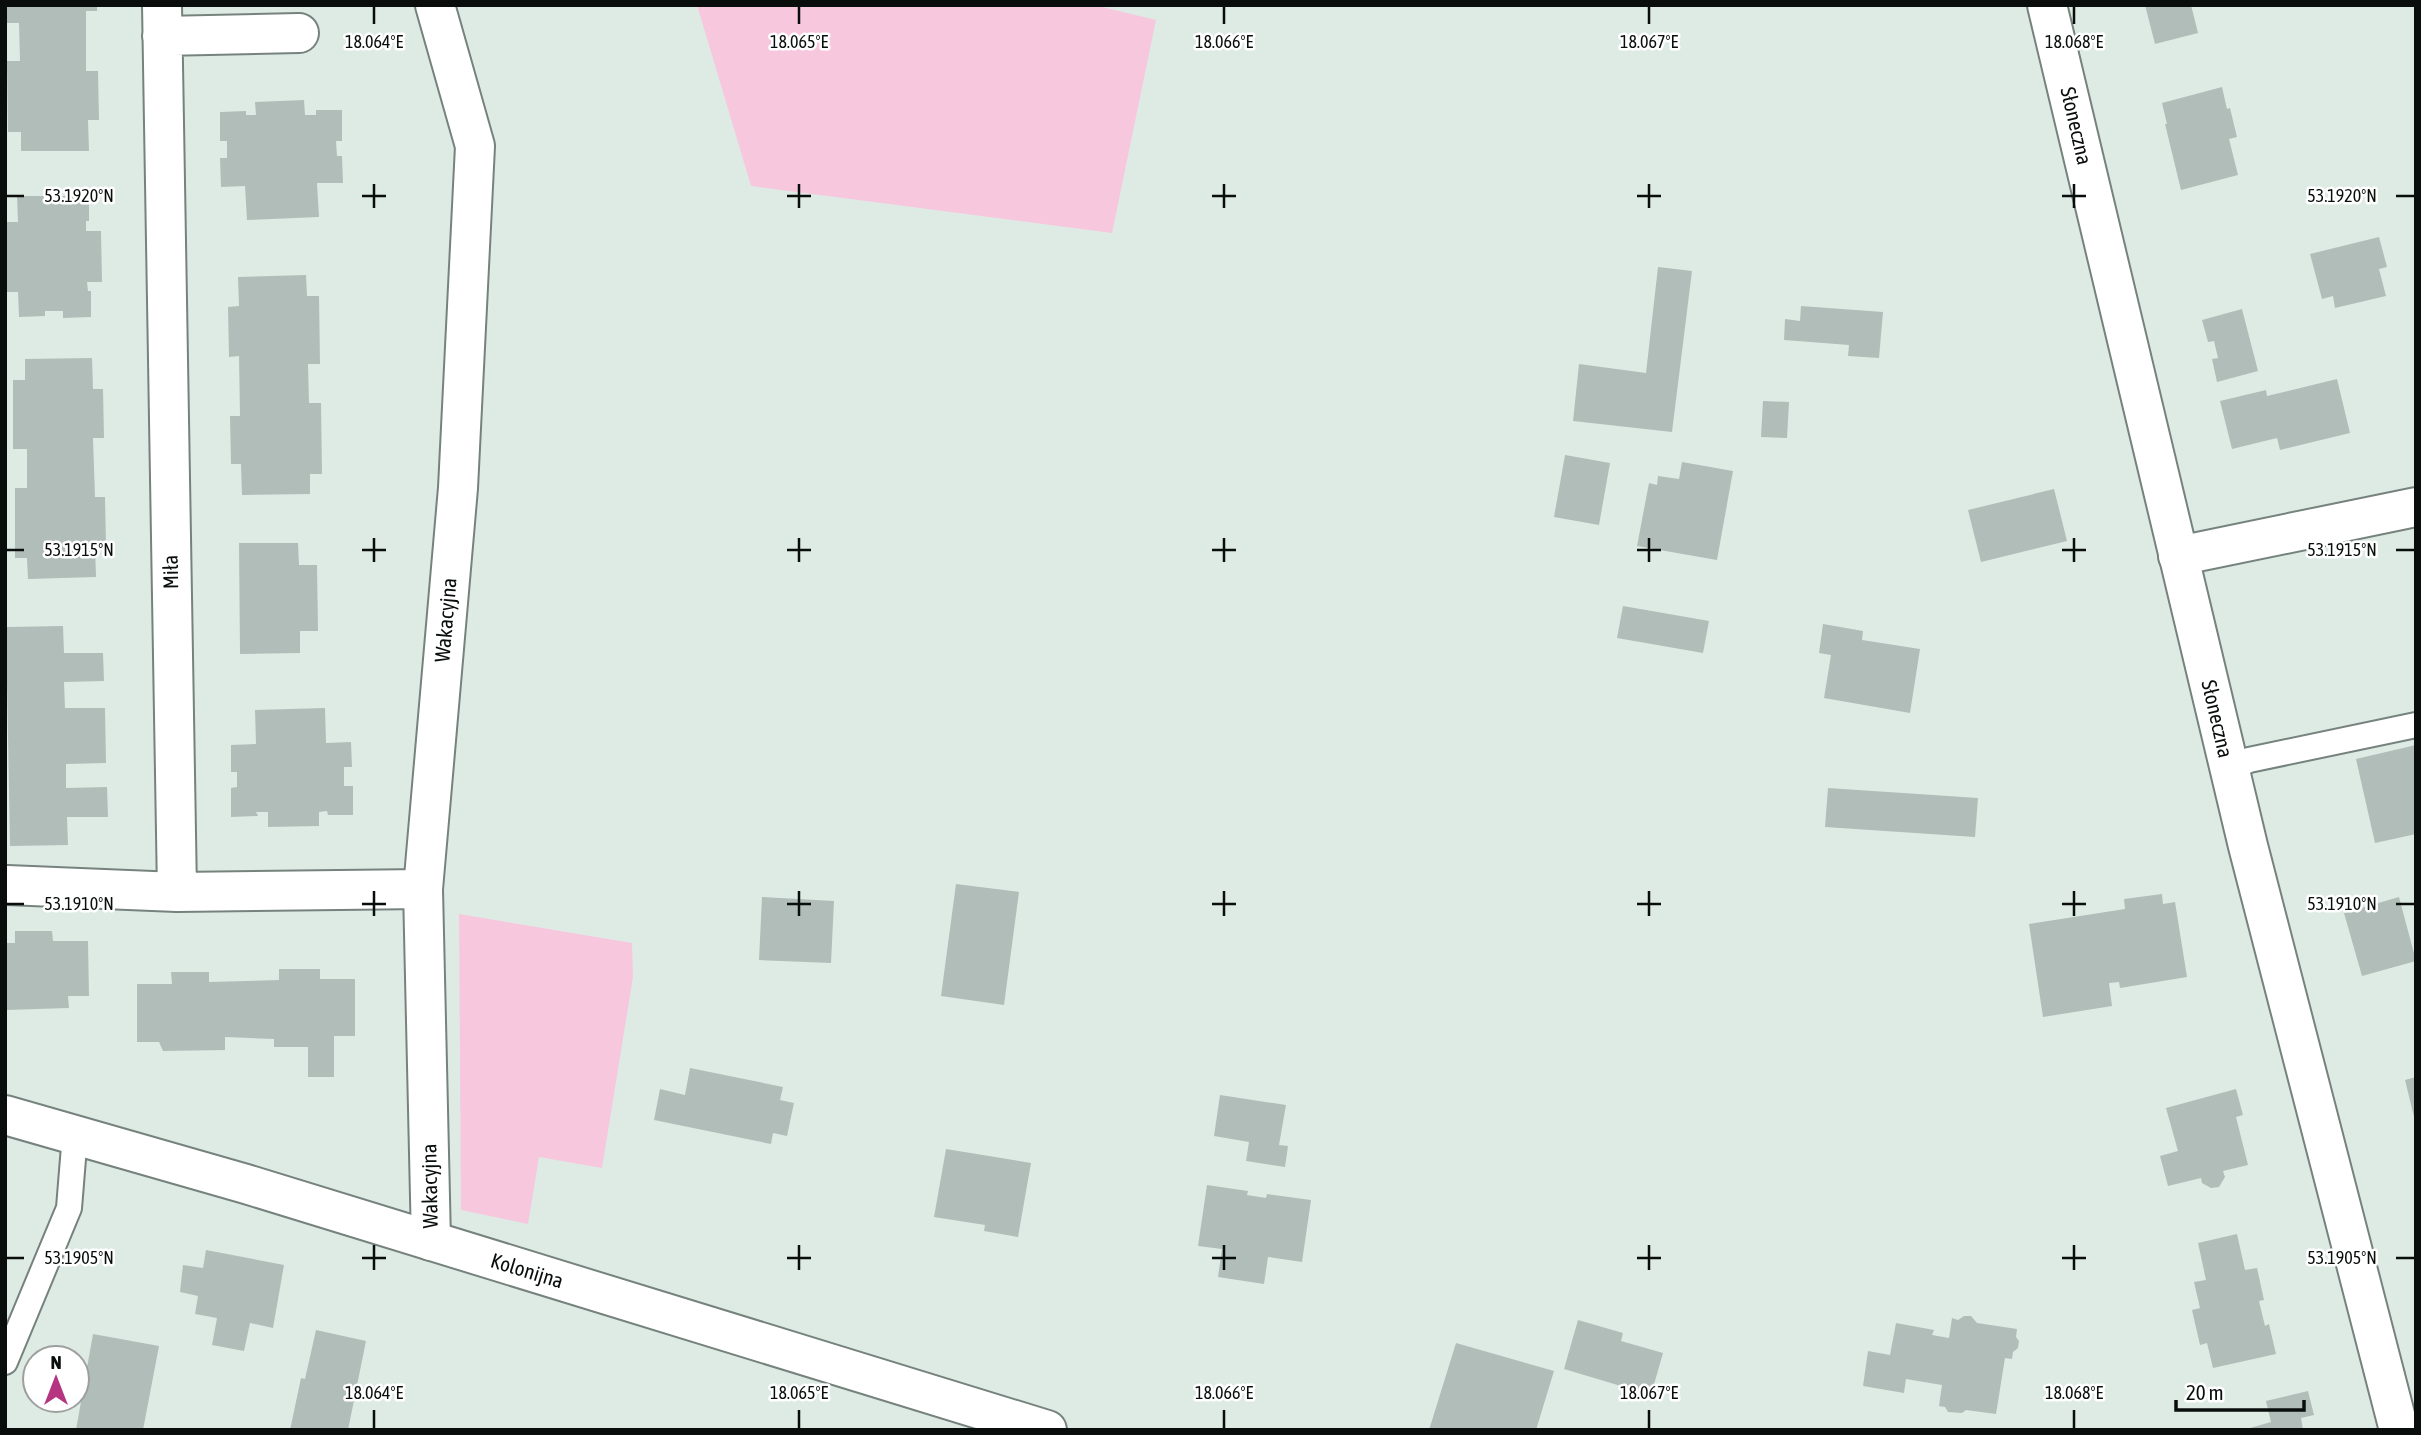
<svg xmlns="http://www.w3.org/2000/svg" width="2421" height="1435" viewBox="0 0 2421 1435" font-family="'Asap Condensed',sans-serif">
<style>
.green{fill:#f7c7de}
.building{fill:#b1bdb8}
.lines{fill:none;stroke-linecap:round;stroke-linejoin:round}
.lane-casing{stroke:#76827d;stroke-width:28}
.street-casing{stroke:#76827d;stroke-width:42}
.secondary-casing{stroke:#76827d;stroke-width:42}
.lane{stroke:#fff;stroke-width:24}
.street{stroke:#fff;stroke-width:38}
.secondary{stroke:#fff;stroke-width:38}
.ticks{fill:none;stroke:#090e0c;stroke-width:2.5}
.labels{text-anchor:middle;stroke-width:5;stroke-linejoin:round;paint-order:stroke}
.street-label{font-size:21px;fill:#090e0c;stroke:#fff}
.ticks-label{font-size:18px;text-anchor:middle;fill:#090e0c;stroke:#fff;stroke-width:5;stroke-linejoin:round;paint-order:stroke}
</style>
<rect width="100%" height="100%" fill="#deebe5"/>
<!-- green -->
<path class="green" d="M697,5H1094L1156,20L1112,233L751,186Z
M459,914L632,943L633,977L602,1168L539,1157L528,1224L461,1210Z"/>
<!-- building -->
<path class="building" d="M6,5H97V11H86V71H98L99,120H88L89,151H21V132H8L7,61H20L19,23H6Z
M2145,5H2191L2198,33L2155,44Z
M2222,87L2227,109L2230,108L2237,137L2229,139L2238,175L2181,190L2165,124H2167L2162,103Z
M304,100L305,115H316V110H342V141H336L337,156H342L343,183H317L319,217L247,220L245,186L221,187L220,158H227V141H220V112L246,111V115H256L255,102Z
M17,196H44V202H60V196H89V221H86V231H101L102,282H87L88,291H91V317L63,318V311H45V316L19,317L18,292H5V222H18Z
M2379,237L2387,267L2379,269L2386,296L2335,308L2333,296L2322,299L2310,254Z
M1658,267L1692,271L1672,432L1573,421L1579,364L1646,373Z
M306,275L307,296H319L320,364H308L309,403H321L322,474H310V494L242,495L241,464H231L230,416H240L239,356L229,357L228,307L239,306L238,277Z
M1801,306L1883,312L1879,358L1848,356L1849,345L1784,340L1785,319L1800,321Z
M2242,309L2258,371L2217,382L2212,359L2218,358L2214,341L2208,342L2202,320Z
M92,358L93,389H103L104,438H93L95,497H105L106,545L95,546L96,577L28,579L27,558H15V488H27V449H13V380H25V359Z
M2337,379L2350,433L2280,450L2277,438L2232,449L2220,401L2266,390L2267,396Z
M1763,401L1789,402L1787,438L1761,437Z
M1565,455L1610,463L1599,525L1554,517Z
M1682,462L1733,471L1717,560L1637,546L1649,483L1657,485L1658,476L1679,479Z
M2054,489L2067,541L1981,562L1968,510Z
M239,543H298L299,565H317L318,631H300V653L240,654Z
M1623,606L1709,621L1703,653L1617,638Z
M1823,624L1863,631L1862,640L1920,649L1910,713L1824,698L1831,655L1819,653Z
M63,626L64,653H103L104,681L64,682L65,708H105L106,763L66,764V788L107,787L108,817H67L68,845L10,846L6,627Z
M325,708L326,743L351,742L352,767H344V786H353V815H328L327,811L319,812V826L268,827V812H256L258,816L231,817V788L237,787V772H231V745L256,744L255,710Z
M2416,745V834L2375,843L2356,759Z
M1828,788L1978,798L1975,837L1825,827Z
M956,884L1019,892L1004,1005L941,996Z
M2162,894L2163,904L2175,902L2187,977L2120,988L2119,982L2109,983L2112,1006L2043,1017L2029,924L2125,909L2124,899Z
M762,897L834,901L831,963L759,960Z
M2399,897L2416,961L2362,976L2344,913Z
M15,931H52L53,941H88L89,996H68L69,1008L6,1010L5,943H15Z
M279,969H320V979H355V1036H334V1077H308V1047H274V1039L225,1037V1050L163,1051L159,1042H137V984H172L171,972H209V982L279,980Z
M690,1068L783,1087L780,1100L794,1103L787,1136L773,1133L771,1144L654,1120L660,1089L685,1095Z
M2416,1077V1121H2415L2405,1080Z
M2236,1089L2243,1115L2236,1117L2248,1165L2223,1171L2225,1177L2219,1187L2211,1188L2202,1183L2201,1178L2168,1186L2160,1156L2178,1151L2166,1108Z
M1220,1095L1286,1105L1279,1145L1288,1146L1285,1167L1246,1161L1249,1142L1214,1136Z
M946,1149L1031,1163L1018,1237L984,1231L985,1225L934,1217Z
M1207,1185L1248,1191L1247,1195L1266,1198L1267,1194L1311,1200L1302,1262L1268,1257L1264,1284L1218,1277L1222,1249L1198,1246Z
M2237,1234L2245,1270L2257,1268L2264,1300L2259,1301L2265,1326L2269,1324L2276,1354L2213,1368L2207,1343L2200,1345L2192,1310L2200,1308L2194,1282L2206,1280L2198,1243Z
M206,1250L284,1265L273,1328L250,1323L244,1351L212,1345L217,1318L195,1314L198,1296L180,1292L183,1265L203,1268Z
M1964,1316H1971L1977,1323L2017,1329L2016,1337L2019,1341L2018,1348L2013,1352L2012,1359L2005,1358L1996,1414L1966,1410L1962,1413L1948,1412L1945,1407L1939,1406L1942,1385L1906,1379L1904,1393L1863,1386L1868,1351L1890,1355L1896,1323L1934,1330L1932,1335L1949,1338L1952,1318L1958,1320Z
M1578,1320L1623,1333L1621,1341L1663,1353L1651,1395L1564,1369Z
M316,1330L366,1341L348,1430H290L301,1378L305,1379Z
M93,1334L159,1346L143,1430H76Z
M1456,1343L1554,1371L1536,1430H1429Z
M2308,1391L2314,1415L2301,1418L2303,1430H2243L2271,1422L2266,1401Z"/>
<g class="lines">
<!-- lane casing -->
<g class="lane-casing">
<path id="lane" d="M2229,769L2249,760L2416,725
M5,1362L69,1208L75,1134"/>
</g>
<!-- street casing -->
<g class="street-casing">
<path id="street" d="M162,5L177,892
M162,36L299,33
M2178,556L2416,507
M7,885L177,892L423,889
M431,1241L423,889L458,488L475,146L435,5"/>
</g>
<!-- secondary casing -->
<g class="secondary-casing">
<path id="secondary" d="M2047,5L2248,846L2399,1430
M5,1115L246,1184L1047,1430"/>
</g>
<!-- lane -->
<use href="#lane" class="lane"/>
<!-- street -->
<use href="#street" class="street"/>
<!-- secondary -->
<use href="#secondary" class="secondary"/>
</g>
<!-- ticks -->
<path class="ticks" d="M374,7V24M799,7V24M1224,7V24M1649,7V24M2074,7V24M374,184V208M799,184V208M1224,184V208M1649,184V208M2074,184V208M7,196H24M362,196H386M787,196H811M1212,196H1236M1637,196H1661M2062,196H2086M2396,196H2414M374,538V562M799,538V562M1224,538V562M1649,538V562M2074,538V562M7,550H24M362,550H386M787,550H811M1212,550H1236M1637,550H1661M2062,550H2086M2396,550H2414M374,891V916M799,891V916M1224,891V916M1649,891V916M2074,891V916M7,904H24M362,904H386M787,904H811M1212,904H1236M1637,904H1661M2062,904H2086M2396,904H2414M374,1245V1270M799,1245V1270M1224,1245V1270M1649,1245V1270M2074,1245V1270M7,1258H24M362,1258H386M787,1258H811M1212,1258H1236M1637,1258H1661M2062,1258H2086M2396,1258H2414M374,1410V1428M799,1410V1428M1224,1410V1428M1649,1410V1428M2074,1410V1428"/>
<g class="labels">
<!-- street labels -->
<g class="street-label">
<text transform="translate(2076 126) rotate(77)" y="7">Słoneczna</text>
<text transform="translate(171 572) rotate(-91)" y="7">Miła</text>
<text transform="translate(446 620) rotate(-85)" y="7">Wakacyjna</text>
<text transform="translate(2217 719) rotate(77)" y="7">Słoneczna</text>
<text transform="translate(430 1186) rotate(-91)" y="7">Wakacyjna</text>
<text transform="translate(527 1271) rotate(17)" y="7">Kolonijna</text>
</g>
</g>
<g class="ticks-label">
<text x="374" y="48">18.064°E</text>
<text x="799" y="48">18.065°E</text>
<text x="1224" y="48">18.066°E</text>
<text x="1649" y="48">18.067°E</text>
<text x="2074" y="48">18.068°E</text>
<text x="79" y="202">53.1920°N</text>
<text x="2342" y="202">53.1920°N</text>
<text x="79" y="556">53.1915°N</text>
<text x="2342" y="556">53.1915°N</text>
<text x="79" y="910">53.1910°N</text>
<text x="2342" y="910">53.1910°N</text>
<text x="79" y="1264">53.1905°N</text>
<text x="2342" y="1264">53.1905°N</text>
<text x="374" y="1399">18.064°E</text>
<text x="799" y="1399">18.065°E</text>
<text x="1224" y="1399">18.066°E</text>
<text x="1649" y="1399">18.067°E</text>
<text x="2074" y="1399">18.068°E</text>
</g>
<!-- border -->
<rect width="2421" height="1435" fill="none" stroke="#090e0c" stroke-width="14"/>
<!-- north arrow -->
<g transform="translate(56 1379)"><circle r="33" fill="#ffffff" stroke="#9d9f9e" stroke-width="2"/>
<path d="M0-5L12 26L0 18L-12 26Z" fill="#b53581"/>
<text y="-10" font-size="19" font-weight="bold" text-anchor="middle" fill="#090e0c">N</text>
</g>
<!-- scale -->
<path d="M2176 1400v10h128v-10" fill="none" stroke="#090e0c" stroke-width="3.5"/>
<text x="2186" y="1400" font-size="21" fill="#090e0c" stroke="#ffffff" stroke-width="5" paint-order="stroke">20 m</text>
</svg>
